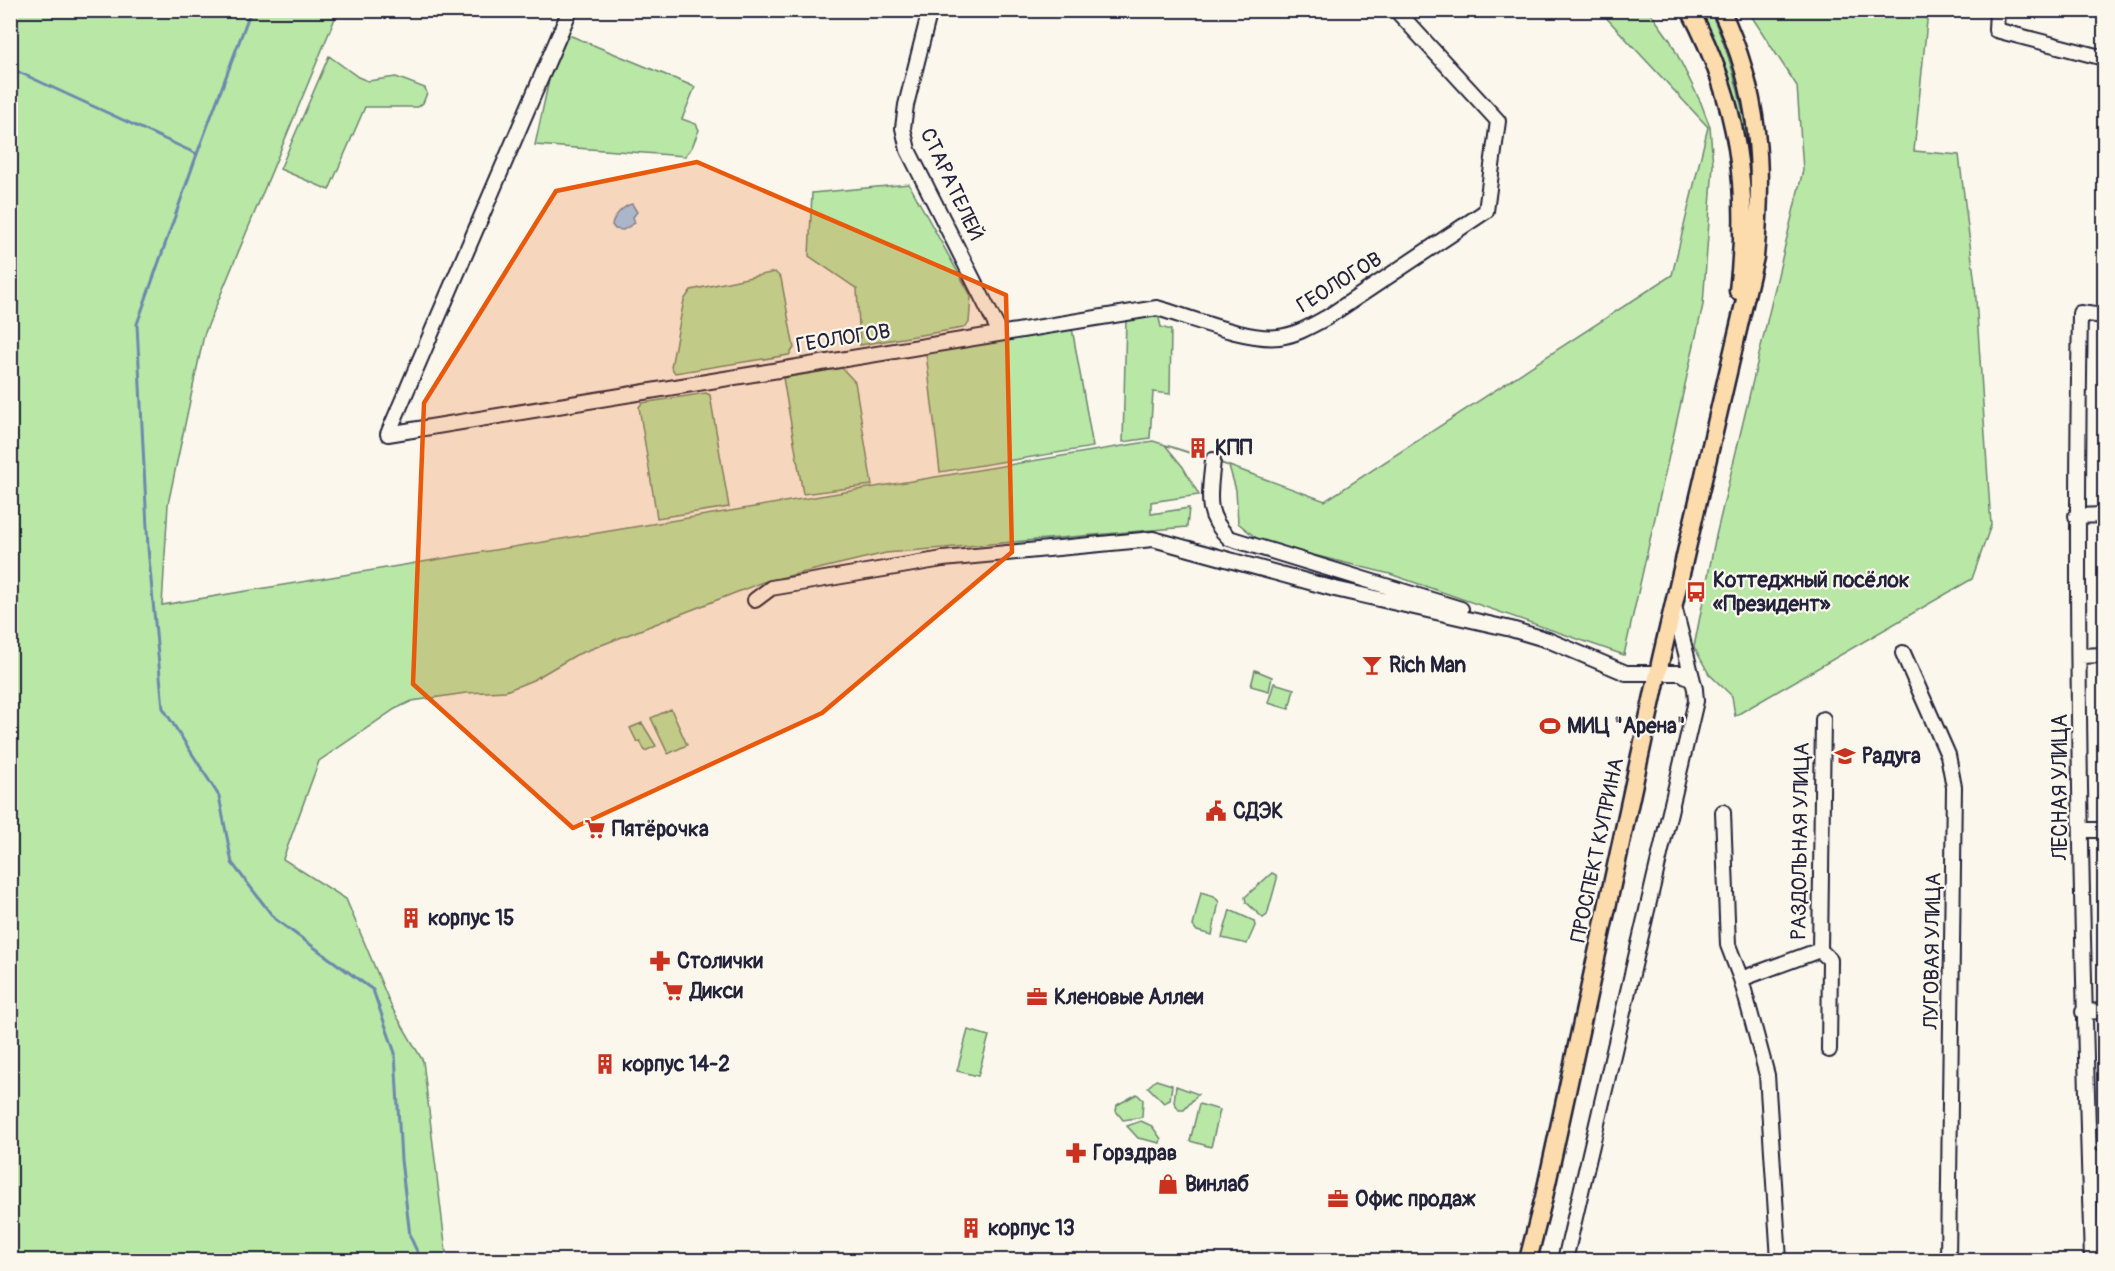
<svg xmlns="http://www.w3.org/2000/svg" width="2115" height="1271" viewBox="0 0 2115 1271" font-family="Pangolin,sans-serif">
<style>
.green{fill:#b8e7a6;stroke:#6d8470;stroke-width:1.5}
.water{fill:#9ecdf9;stroke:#6c89ad;stroke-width:1.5}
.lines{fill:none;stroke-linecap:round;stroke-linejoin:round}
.stream{stroke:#6c89ad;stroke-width:3}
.minor-casing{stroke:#22223b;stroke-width:18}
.major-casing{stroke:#22223b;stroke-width:21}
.minor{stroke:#fbf7ec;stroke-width:14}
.major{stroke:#fcdcac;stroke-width:16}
.marked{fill:#e8590c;fill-opacity:0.2;stroke:#e8590c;stroke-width:4.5;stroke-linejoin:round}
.labels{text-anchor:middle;stroke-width:4.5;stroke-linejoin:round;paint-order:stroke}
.street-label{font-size:21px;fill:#22223b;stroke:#fbf7ec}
.poi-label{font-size:21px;font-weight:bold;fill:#22223b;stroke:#fbf7ec;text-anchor:start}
</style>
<rect width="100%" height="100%" fill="#fbf7ec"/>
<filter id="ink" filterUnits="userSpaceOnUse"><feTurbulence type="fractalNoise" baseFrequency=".0167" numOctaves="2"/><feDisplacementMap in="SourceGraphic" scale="12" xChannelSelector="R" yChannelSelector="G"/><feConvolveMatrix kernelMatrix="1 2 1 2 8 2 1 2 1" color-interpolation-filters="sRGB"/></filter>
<g filter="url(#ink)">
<!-- green -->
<path class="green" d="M11,11H338L204,335L168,504L162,605L1153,441L1213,460L1325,501L1672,275L1708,127L1600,11H1649L1670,40L1701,103L1710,127L1713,165L1703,305L1624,655L1390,574L1261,542L1238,523L1236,490L1229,466L1165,445L1183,467L1199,495L1151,502V514L1189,508L1187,527L886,553L763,582L576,655L533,680L506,691L466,693L412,701L395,709L319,761L283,859L346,899L392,1008L423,1061L447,1260H11Z
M1701,11H1710C1731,55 1742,100 1749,149L1728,71Z
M1748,11H1928L1914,151L1959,155L1975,284L1991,525L1972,579L1735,716L1732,696L1709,674L1694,647L1715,540L1803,170L1797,86Z
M564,33L695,87L682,119L696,124L699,130L692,147L685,156L535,145L552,66Z
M329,56L358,77L368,81L396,77L425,88L427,93L423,103L418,107H365L329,190L280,169Z
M909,184L971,296L969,323L963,328L860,345L857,289L809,256L812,193Z
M775,272L781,278L794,348L789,355L675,373L671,367L684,300L691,290Z
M1158,314L1161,327L1171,330L1170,394L1153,392L1150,438L1123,442L1126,318Z
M1072,328L1093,447L940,472L926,353Z
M842,368L855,382L872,485L803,494L783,378Z
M706,393L710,395L729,507L657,518L639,407L642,403Z
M1255,670L1272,677L1269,691L1251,686Z
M1274,683L1294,689L1289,709L1268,703Z
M671,709L687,745L668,754L651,718Z
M642,723L656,746L645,751L640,741L637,742L630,728Z
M1272,873L1276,875L1277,879L1267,915L1263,918L1246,902L1245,897Z
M1201,892L1214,896L1219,902L1212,935L1197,931L1193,926Z
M1230,910L1254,921L1255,926L1247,944L1222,938Z
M968,1030L989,1036L978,1076L957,1071Z
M1156,1080L1172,1085L1170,1100L1164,1103L1148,1087Z
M1176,1086L1198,1094L1184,1110H1179L1174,1102Z
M1137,1094L1143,1100L1142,1117L1123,1120L1116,1111L1117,1105Z
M1199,1104L1220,1110L1211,1147L1190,1141Z
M1141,1121L1152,1126L1161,1139L1160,1143L1138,1138L1127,1126Z"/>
<!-- water -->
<path class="water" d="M632,204L637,212L633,217L635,223L623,230L615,229L612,225C613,217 623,206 632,204Z"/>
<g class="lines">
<!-- stream -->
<path class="stream" d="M251,10L197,154L137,324L148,548L163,708L219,796L232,863L275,919L373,990L395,1053L401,1160L410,1236L421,1260
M10,68L197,154"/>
<!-- minor casing -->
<g class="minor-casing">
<path id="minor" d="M570,10L388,434L1157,308C1189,317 1247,341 1279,337C1296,335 1311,326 1326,318L1486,211L1498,121L1396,10
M930,10L906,105L903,128L908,150L1000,333
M1997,10L1996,30L2104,58
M1213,460C1210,493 1203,514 1229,538L1461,609
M2076,516L2104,515
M755,600L771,588L943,559L1153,539L1335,589L1511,629L1548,640L1626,673H1682L1691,680
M1903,653L1948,755L1954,787L1948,1260
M2080,656L2104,655
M1723,812L1728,945L1741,979L1767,1075L1779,1260
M2081,830H2104
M1820,950L1830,960L1829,1050
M1741,979L1820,950L1823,719
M2083,1012L2104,1011
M2089,1158H2104
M1565,1260L1696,701L1695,689L1674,606
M2092,1260C2082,945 2074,629 2080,313L2104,316"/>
</g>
<!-- major casing -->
<g class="major-casing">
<path id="major" d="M1690,10C1739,103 1750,188 1738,291
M1528,1260L1544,1197L1661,659L1755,257C1764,169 1760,92 1721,10"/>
</g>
<!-- minor -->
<use href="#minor" class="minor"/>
<!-- major -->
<use href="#major" class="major"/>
</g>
</g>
<!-- marked area -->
<path class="marked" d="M697,162L1006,295L1012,552L822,713L573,828L413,684L424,403L556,191Z"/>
<!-- icons -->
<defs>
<g id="building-bare" transform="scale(1.62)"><path d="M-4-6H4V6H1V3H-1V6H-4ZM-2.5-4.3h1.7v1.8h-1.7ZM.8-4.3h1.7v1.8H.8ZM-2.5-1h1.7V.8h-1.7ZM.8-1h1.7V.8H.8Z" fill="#c8321e" stroke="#fbf7ec" stroke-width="2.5" paint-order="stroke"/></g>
<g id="bus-bare" transform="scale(1.62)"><path d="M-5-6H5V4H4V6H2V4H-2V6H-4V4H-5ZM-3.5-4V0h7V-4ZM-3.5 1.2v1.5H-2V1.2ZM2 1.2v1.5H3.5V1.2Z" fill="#c8321e" stroke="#fbf7ec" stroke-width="2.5" paint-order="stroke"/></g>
<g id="bar-bare" transform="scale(1.62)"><path d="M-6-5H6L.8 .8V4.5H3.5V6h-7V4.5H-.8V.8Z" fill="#c8321e" stroke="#fbf7ec" stroke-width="2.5" paint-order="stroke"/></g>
<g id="stadium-bare" transform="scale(1.62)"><path d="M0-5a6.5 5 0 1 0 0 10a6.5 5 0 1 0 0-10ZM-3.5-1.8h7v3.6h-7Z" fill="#c8321e" stroke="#fbf7ec" stroke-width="2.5" paint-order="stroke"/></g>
<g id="school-bare" transform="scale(1.62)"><path d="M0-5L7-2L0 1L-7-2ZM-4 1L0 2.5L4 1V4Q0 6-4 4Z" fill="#c8321e" stroke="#fbf7ec" stroke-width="2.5" paint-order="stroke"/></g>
<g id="civic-bare" transform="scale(1.62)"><path d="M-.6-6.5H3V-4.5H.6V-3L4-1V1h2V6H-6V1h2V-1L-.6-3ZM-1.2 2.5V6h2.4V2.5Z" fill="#c8321e" stroke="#fbf7ec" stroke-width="2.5" paint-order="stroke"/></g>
<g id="supermarket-bare" transform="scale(1.62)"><path d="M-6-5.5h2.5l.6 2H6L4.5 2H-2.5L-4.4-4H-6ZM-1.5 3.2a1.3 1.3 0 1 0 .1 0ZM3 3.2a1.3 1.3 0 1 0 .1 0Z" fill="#c8321e" stroke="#fbf7ec" stroke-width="2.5" paint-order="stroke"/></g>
<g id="pharmacy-bare" transform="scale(1.62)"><path d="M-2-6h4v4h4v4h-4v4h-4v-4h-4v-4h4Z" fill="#c8321e" stroke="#fbf7ec" stroke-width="2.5" paint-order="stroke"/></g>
<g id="office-bare" transform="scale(1.62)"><path d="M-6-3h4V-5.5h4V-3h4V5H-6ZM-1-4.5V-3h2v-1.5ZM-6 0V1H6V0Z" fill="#c8321e" stroke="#fbf7ec" stroke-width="2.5" paint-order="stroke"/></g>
<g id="shop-bare" transform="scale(1.62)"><path d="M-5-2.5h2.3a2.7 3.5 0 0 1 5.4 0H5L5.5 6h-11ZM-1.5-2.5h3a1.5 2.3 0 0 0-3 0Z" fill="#c8321e" stroke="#fbf7ec" stroke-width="2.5" paint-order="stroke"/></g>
</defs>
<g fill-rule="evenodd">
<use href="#building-bare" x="1198" y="448"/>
<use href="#bus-bare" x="1696" y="592"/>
<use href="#bar-bare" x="1372" y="665"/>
<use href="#stadium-bare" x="1550" y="726"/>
<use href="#school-bare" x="1845" y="756"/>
<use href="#civic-bare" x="1216" y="811"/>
<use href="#supermarket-bare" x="595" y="829"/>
<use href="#building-bare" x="411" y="918"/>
<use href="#pharmacy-bare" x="660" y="961"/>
<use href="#supermarket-bare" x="673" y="991"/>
<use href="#office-bare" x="1037" y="997"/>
<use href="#building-bare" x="605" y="1064"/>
<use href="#pharmacy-bare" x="1076" y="1153"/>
<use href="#shop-bare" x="1168" y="1184"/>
<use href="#office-bare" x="1338" y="1199"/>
<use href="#building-bare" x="971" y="1228"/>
</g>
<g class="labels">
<!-- street labels -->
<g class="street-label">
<text transform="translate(952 184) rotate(65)" y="7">СТАРАТЕЛЕЙ</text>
<text transform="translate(1339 282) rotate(-32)" y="7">ГЕОЛОГОВ</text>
<text transform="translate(843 338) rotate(-9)" y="7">ГЕОЛОГОВ</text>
<text transform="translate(2060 787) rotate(-90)" y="7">ЛЕСНАЯ УЛИЦА</text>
<text transform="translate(1800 841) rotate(-89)" y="7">РАЗДОЛЬНАЯ УЛИЦА</text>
<text transform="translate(1597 850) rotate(-78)" y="7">ПРОСПЕКТ КУПРИНА</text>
<text transform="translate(1932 951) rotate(-89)" y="7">ЛУГОВАЯ УЛИЦА</text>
</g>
<!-- poi labels -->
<g class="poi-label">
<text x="1215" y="455">КПП</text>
<text x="1713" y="587">Коттеджный посёлок<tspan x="1713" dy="24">«Президент»</tspan></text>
<text x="1389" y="672">Rich Man</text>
<text x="1567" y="733">МИЦ "Арена"</text>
<text x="1862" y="763">Радуга</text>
<text x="1233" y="818">СДЭК</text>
<text x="612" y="836">Пятёрочка</text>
<text x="428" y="925">корпус 15</text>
<text x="677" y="968">Столички</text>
<text x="690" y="998">Дикси</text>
<text x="1054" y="1004">Кленовые Аллеи</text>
<text x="622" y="1071">корпус 14-2</text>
<text x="1093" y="1160">Горздрав</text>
<text x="1185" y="1191">Винлаб</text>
<text x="1355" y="1206">Офис продаж</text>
<text x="988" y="1235">корпус 13</text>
</g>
</g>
<!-- margin -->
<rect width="2115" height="1271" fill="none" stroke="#fbf7ec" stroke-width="36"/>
<rect x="18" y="18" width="2079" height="1235" fill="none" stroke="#22223b" stroke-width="2" filter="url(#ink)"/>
</svg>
